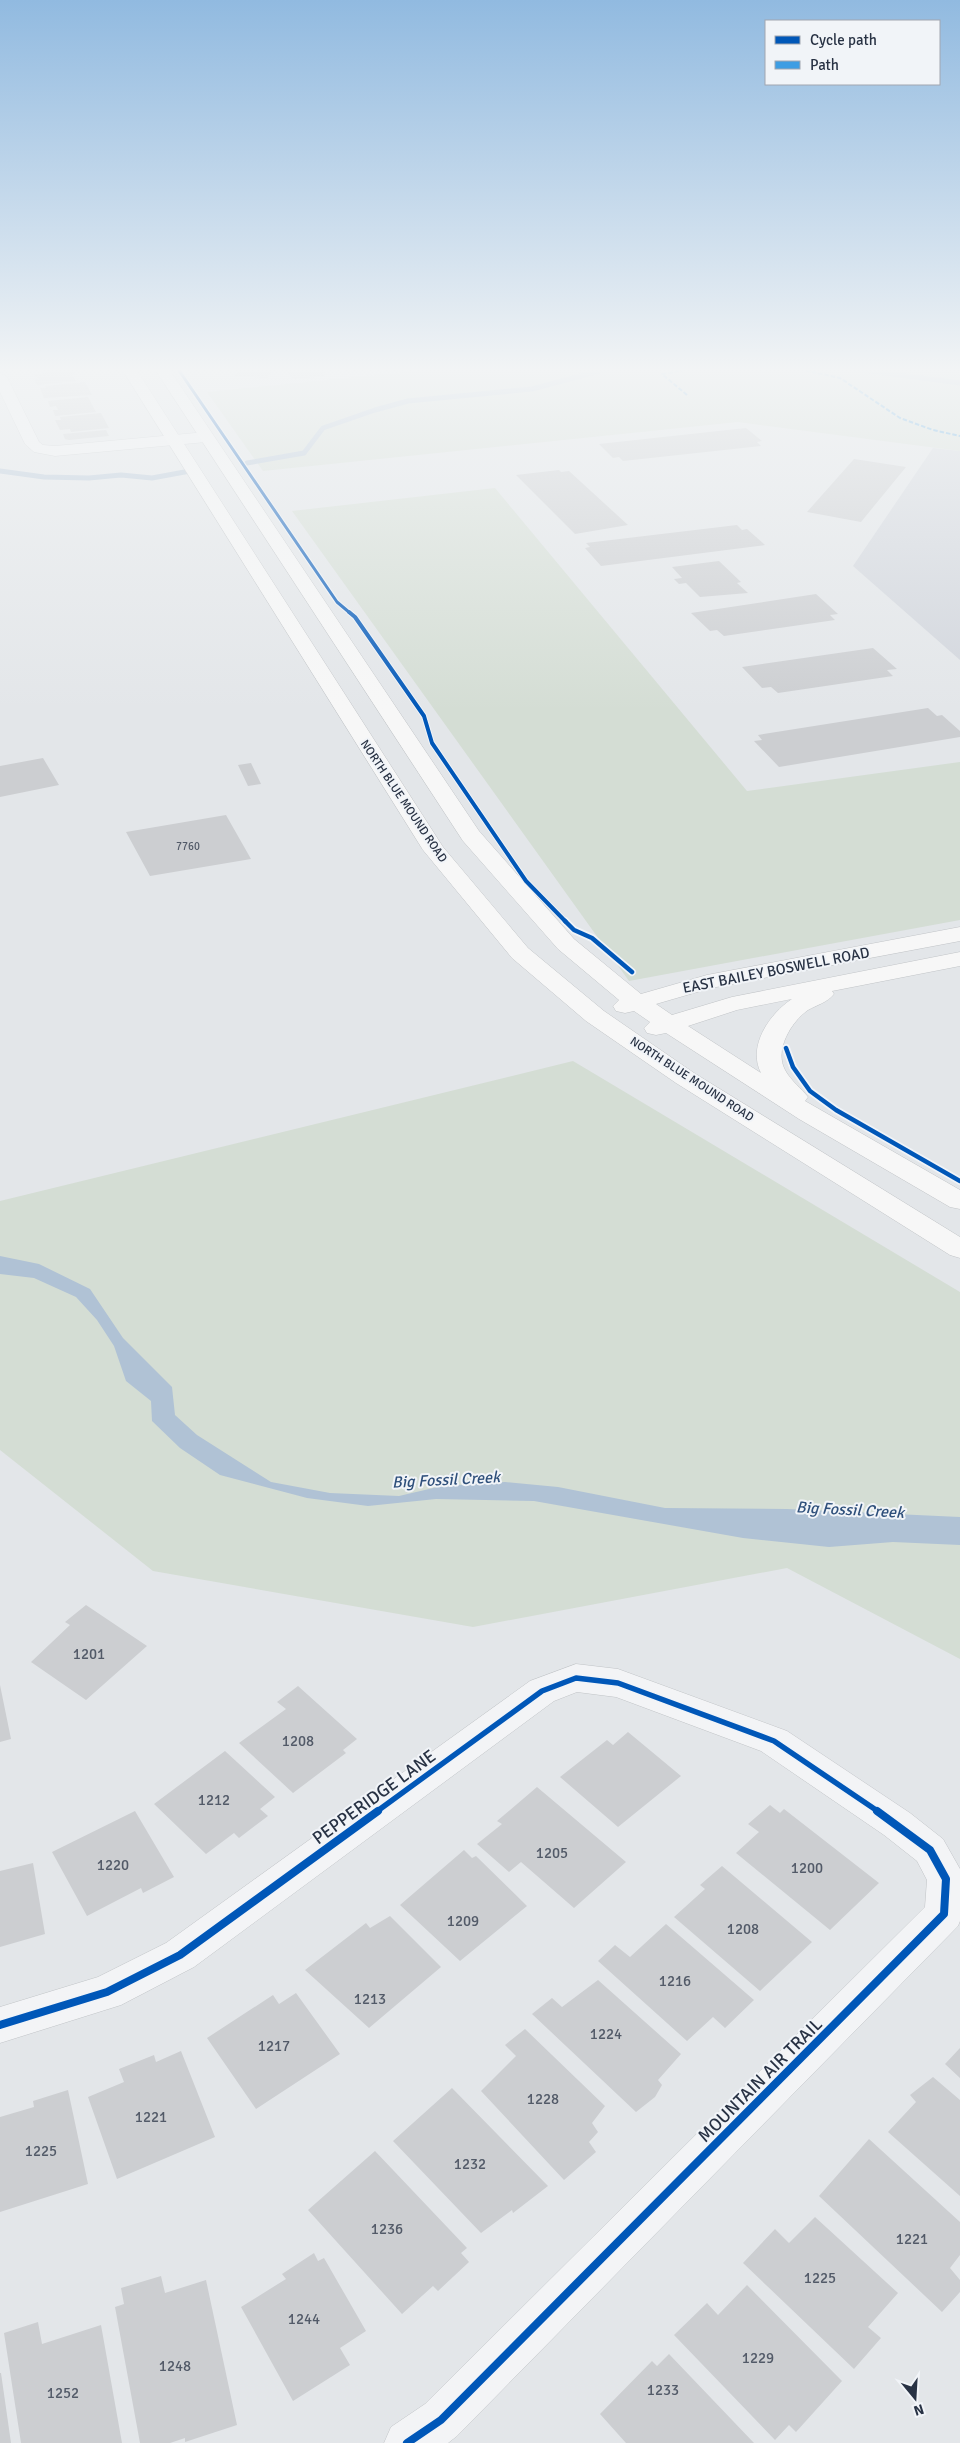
<svg xmlns="http://www.w3.org/2000/svg" width="960" height="2443" viewBox="0 0 960 2443" font-family="Signika,sans-serif">
<style>
.built{fill:#d1d5dc}
.green{fill:#d4ddd4}
.water{fill:#b0c2d5}
.lines{fill:none;stroke-linecap:round;stroke-linejoin:round}
.stream{stroke:#b0c2d5;stroke-width:5}
.building{fill:#ccced1}
.street-casing{stroke:#c1c4c7;stroke-width:1}
.secondary-casing{stroke:#c1c4c7;stroke-width:1}
.street{fill:#f3f4f6;fill-rule:evenodd}
.secondary{fill:#f7f7f7;fill-rule:evenodd}
.quiet{stroke:#3d9de3;stroke-width:2;stroke-dasharray:4.5 2;stroke-linecap:butt}
.cycleway-far4-casing{stroke:#f1f4f8;stroke-width:5}
.cycleway-far3-casing{stroke:#f1f4f8;stroke-width:6}
.cycleway-far2-casing{stroke:#f1f4f8;stroke-width:8}
.cycleway-far1-casing{stroke:#f1f4f8;stroke-width:9}
.cycleway-casing{stroke:#f1f4f8;stroke-width:11}
.cycleway-far4{stroke:#0057b8;stroke-width:3}
.cycleway-far3{stroke:#0057b8;stroke-width:4}
.cycleway-far2{stroke:#0057b8;stroke-width:4.5}
.cycleway-far1{stroke:#0057b8;stroke-width:5.5}
.cycleway{stroke:#0057b8;stroke-width:8}
.labels{text-anchor:middle;stroke-width:4;stroke-linejoin:round;paint-order:stroke}
.far-number-label{font-size:11px;fill:#525a68}
.far-street-label{font-size:12px;fill:#283244;stroke:#f1f4f8}
.street-label{font-size:15px;fill:#283244;stroke:#f1f4f8}
.near-number-label{font-size:15px;fill:#525a68}
.water-label{font-size:16px;font-style:italic;fill:#2f507b;stroke:#f1f4f8}
.near-street-label{font-size:18px;fill:#283244;stroke:#f1f4f8}
</style>
<rect width="100%" height="100%" fill="#e3e6e9"/>
<!-- built -->
<path class="built" d="M933,448L960,451V660L853,566Z"/>
<!-- green -->
<path class="green" d="M435,369H960V451L738,422L263,471L207,392Z
M495,488L747,791L960,762V920L629,981L292,511Z
M573,1061L960,1292V1659L787,1568L473,1627L153,1571L0,1450V1201Z"/>
<!-- water -->
<path class="water" d="M0,1256L39,1264L90,1289L123,1338L172,1387L175,1415L197,1435L271,1482L330,1493L399,1496L442,1486L505,1482L558,1487L665,1508L787,1509L960,1517V1545L893,1542L829,1547L743,1538L534,1501L436,1499L368,1506L307,1498L220,1475L180,1448L152,1421L151,1401L126,1381L114,1346L97,1320L76,1297L34,1278L0,1274Z"/>
<g class="lines">
<!-- stream -->
<path class="stream" d="M854,369L960,383
M247,463L304,453L323,428L375,410L408,401L532,389L607,369
M0,471L44,477L89,478L121,475L152,478L190,471"/>
</g>
<!-- building -->
<path class="building" d="M55,369H72L75,374L72,375L76,381L37,385L34,380L45,379H38L34,374L45,373L44,370Z
M240,369H273L267,378L235,376Z
M285,369H320L326,376L293,379Z
M85,382L92,395L44,398L40,388H46L45,386Z
M88,397L96,412L55,416L53,410H58L56,406L50,407L48,401Z
M101,413L109,428L71,432L70,429L60,430L55,420H61L60,417Z
M746,428L762,441L757,442L761,446L623,461L619,457L613,458L599,444Z
M106,430L109,436L69,440L65,439L63,434Z
M854,459L906,467L861,522L807,512Z
M559,470L561,472L569,471L628,525L575,534L516,475Z
M737,525L742,530L747,529L765,545L601,566L585,548L590,547L586,543Z
M719,561L741,582L737,583L748,593L700,597L686,583L679,584L674,579L682,578L672,567Z
M816,594L838,614L830,615L835,620L724,636L717,630L710,631L691,613Z
M873,648L897,669L887,670L893,676L778,693L771,687L762,688L742,667Z
M928,708L937,716L942,715L960,731V737L779,767L754,741L762,740L758,735Z
M43,758L59,785L0,797V766Z
M251,763L261,784L248,786L238,765Z
M226,815L251,859L150,876L126,832Z
M86,1605L147,1646L86,1700L31,1662L70,1625L65,1622Z
M0,1685L11,1739L0,1742Z
M298,1686L357,1739L343,1750L346,1753L293,1793L239,1743L286,1709L277,1702Z
M628,1732L681,1776L618,1827L560,1777L607,1740L613,1745Z
M225,1751L275,1797L260,1809L268,1816L239,1838L234,1833L206,1854L154,1804Z
M537,1787L626,1862L574,1908L521,1862L509,1872L477,1844L502,1824L497,1821Z
M770,1805L780,1813L784,1809L879,1883L830,1930L736,1853L759,1832L748,1824Z
M135,1811L174,1877L143,1893L141,1888L87,1916L52,1852Z
M464,1850L472,1858L476,1856L527,1906L460,1961L400,1905Z
M33,1863L45,1934L0,1947V1871Z
M722,1866L812,1942L760,1991L674,1917L705,1889L700,1885Z
M390,1916L441,1967L369,2028L305,1970L366,1923L370,1928Z
M666,1924L754,2000L725,2028L713,2017L687,2041L598,1961L615,1945L630,1957Z
M598,1980L681,2054L658,2080L662,2085L655,2097L636,2112L532,2014L552,1998L562,2007Z
M296,1993L340,2054L256,2109L207,2038L273,1995L279,2004Z
M525,2029L605,2106L592,2123L598,2132L589,2142L596,2152L564,2180L481,2091L516,2056L505,2045Z
M960,2048V2078L945,2064Z
M181,2051L215,2137L117,2179L88,2097L124,2082L119,2069L154,2055L156,2062Z
M933,2077L960,2100V2196L888,2132L916,2102L910,2095Z
M452,2088L548,2186L513,2213L512,2210L481,2233L393,2141Z
M68,2090L88,2184L0,2212V2117L34,2107L33,2101Z
M869,2139L960,2222V2255L950,2268L960,2280V2292L942,2312L819,2196Z
M375,2151L467,2248L461,2253L469,2262L438,2291L433,2286L402,2314L308,2210Z
M815,2217L898,2293L868,2327L881,2338L854,2369L743,2263L775,2229L789,2243Z
M314,2253L318,2261L324,2258L366,2331L340,2348L350,2365L293,2401L241,2307L286,2279L282,2274Z
M161,2276L165,2293L206,2280L237,2425L185,2442V2438L170,2443H140L115,2307L124,2304L121,2288Z
M747,2285L842,2381L796,2432L789,2425L775,2440L674,2335L707,2303L718,2315Z
M38,2322L42,2344L101,2325L122,2443H21L4,2333Z
M669,2354L754,2443H626L600,2414L652,2361L657,2366Z
M0,2373H1L11,2443H0Z"/>
<g class="lines">
<!-- street casing -->
<g class="street-casing">
<path id="street" d="M0,373L7,377L39,442L43,445L55,446L206,432L214,437L206,442L55,456L34,452L25,444L0,392Z
M576,1664L618,1669L787,1731L910,1813L943,1839L960,1869V1921L958,1926L457,2436L448,2443H384L391,2427L425,2404L925,1907L927,1880L917,1861L884,1835L761,1751L616,1697L577,1692L554,1701L194,1967L121,2005L0,2043V2007L98,1977L166,1943L530,1681Z"/>
</g>
<!-- secondary casing -->
<g class="secondary-casing">
<path id="secondary" d="M122,369H136L443,847L528,948L604,1011L694,1073L960,1237V1258L950,1255L676,1083L586,1021L512,958L423,850Z
M155,369H169L479,831L574,939L641,994L707,975L960,927V941L711,988L656,1004L672,1015L732,997L960,952V966L832,991L834,994C828,1002 817,1005 808,1010C791,1022 774,1050 785,1070C791,1081 801,1088 808,1097L805,1101L960,1190V1209L950,1207L799,1119L666,1033L656,1035L647,1033L644,1028L650,1022L634,1011L625,1013L616,1011L613,1006L619,1000L558,949L463,841ZM792,999C770,1013 747,1046 761,1073L688,1026L737,1010Z"/>
</g>
<!-- street -->
<use href="#street" class="street"/>
<!-- secondary -->
<use href="#secondary" class="secondary"/>
<!-- quiet -->
<path class="quiet" d="M799,369L840,378L900,418L933,430L960,436
M687,395L662,374L692,369"/>
<!-- cycleway-far4 casing -->
<g class="cycleway-far4-casing">
<path id="cycleway-far4" d="M178,369L337,602L350,613"/>
</g>
<!-- cycleway-far3 casing -->
<g class="cycleway-far3-casing">
<path id="cycleway-far3" d="M349,612L355,617L424,716L432,743L526,881L566,922"/>
</g>
<!-- cycleway-far2 casing -->
<g class="cycleway-far2-casing">
<path id="cycleway-far2" d="M565,921L574,930L592,938L632,972
M786,1048L793,1067L810,1091L836,1110L960,1181"/>
</g>
<!-- cycleway-far1 casing -->
<g class="cycleway-far1-casing">
<path id="cycleway-far1" d="M376,1812L542,1691L576,1678L618,1683L774,1741L879,1812"/>
</g>
<!-- cycleway casing -->
<g class="cycleway-casing">
<path id="cycleway" d="M0,2025L107,1992L180,1955L378,1811
M407,2443L441,2420L944,1914L946,1879L930,1850L877,1811"/>
</g>
<!-- cycleway-far4 -->
<use href="#cycleway-far4" class="cycleway-far4"/>
<!-- cycleway-far3 -->
<use href="#cycleway-far3" class="cycleway-far3"/>
<!-- cycleway-far2 -->
<use href="#cycleway-far2" class="cycleway-far2"/>
<!-- cycleway-far1 -->
<use href="#cycleway-far1" class="cycleway-far1"/>
<!-- cycleway -->
<use href="#cycleway" class="cycleway"/>
</g>
<!-- sky -->
<linearGradient id="sky" x2="0" y2="1"><stop stop-color="#91bae0"/><stop offset="0.52" stop-color="#f2f4f5"/><stop offset="1" stop-color="#f2f4f5" stop-opacity="0"/></linearGradient>
<rect width="960" height="711" fill="url(#sky)"/>
<g class="labels">
<!-- far-number labels -->
<g class="far-number-label">
<text x="188" y="850">7760</text>
</g>
<!-- far-street labels -->
<g class="far-street-label">
<text transform="translate(404 801) rotate(56)" y="4">NORTH BLUE MOUND ROAD</text>
<text transform="translate(692 1079) rotate(33)" y="4">NORTH BLUE MOUND ROAD</text>
</g>
<!-- street labels -->
<g class="street-label">
<text transform="translate(776 970) rotate(-11)" y="5">EAST BAILEY BOSWELL ROAD</text>
</g>
<!-- near-number labels -->
<g class="near-number-label">
<text x="89" y="1659">1201</text>
<text x="298" y="1746">1208</text>
<text x="214" y="1805">1212</text>
<text x="552" y="1858">1205</text>
<text x="113" y="1870">1220</text>
<text x="807" y="1873">1200</text>
<text x="463" y="1926">1209</text>
<text x="743" y="1934">1208</text>
<text x="675" y="1986">1216</text>
<text x="370" y="2004">1213</text>
<text x="606" y="2039">1224</text>
<text x="274" y="2051">1217</text>
<text x="543" y="2104">1228</text>
<text x="151" y="2122">1221</text>
<text x="41" y="2156">1225</text>
<text x="470" y="2169">1232</text>
<text x="387" y="2234">1236</text>
<text x="912" y="2244">1221</text>
<text x="820" y="2283">1225</text>
<text x="304" y="2324">1244</text>
<text x="758" y="2363">1229</text>
<text x="175" y="2371">1248</text>
<text x="663" y="2395">1233</text>
<text x="63" y="2398">1252</text>
</g>
<!-- water labels -->
<g class="water-label">
<text transform="translate(446 1479) rotate(-3)" y="6">Big Fossil Creek</text>
<text transform="translate(850 1509) rotate(3)" y="6">Big Fossil Creek</text>
</g>
<!-- near-street labels -->
<g class="near-street-label">
<text transform="translate(374 1797) rotate(-36)" y="6">PEPPERIDGE LANE</text>
<text transform="translate(760 2080) rotate(-45)" y="6">MOUNTAIN AIR TRAIL</text>
</g>
</g>
<!-- legend -->
<rect x="765" y="20" width="175" height="65" fill="#f1f4f8" stroke="#a1a6b0"/>
<rect x="775" y="36" width="25" height="8" fill="#0057b8" stroke="#a1a6b0"/>
<text x="810" y="45" font-size="15" fill="#283244">Cycle path</text>
<rect x="775" y="61" width="25" height="8" fill="#3d9de3" stroke="#a1a6b0"/>
<text x="810" y="70" font-size="15" fill="#283244">Path</text>
<!-- north arrow -->
<g transform="translate(915 2398) rotate(162)" stroke="#f1f4f8" stroke-width="4" paint-order="stroke">
<path d="M0-4L9 19L0 12L-9 19Z" fill="#283244"/>
<text y="-8" font-size="14" font-weight="bold" text-anchor="middle" fill="#283244">N</text>
</g>
</svg>
